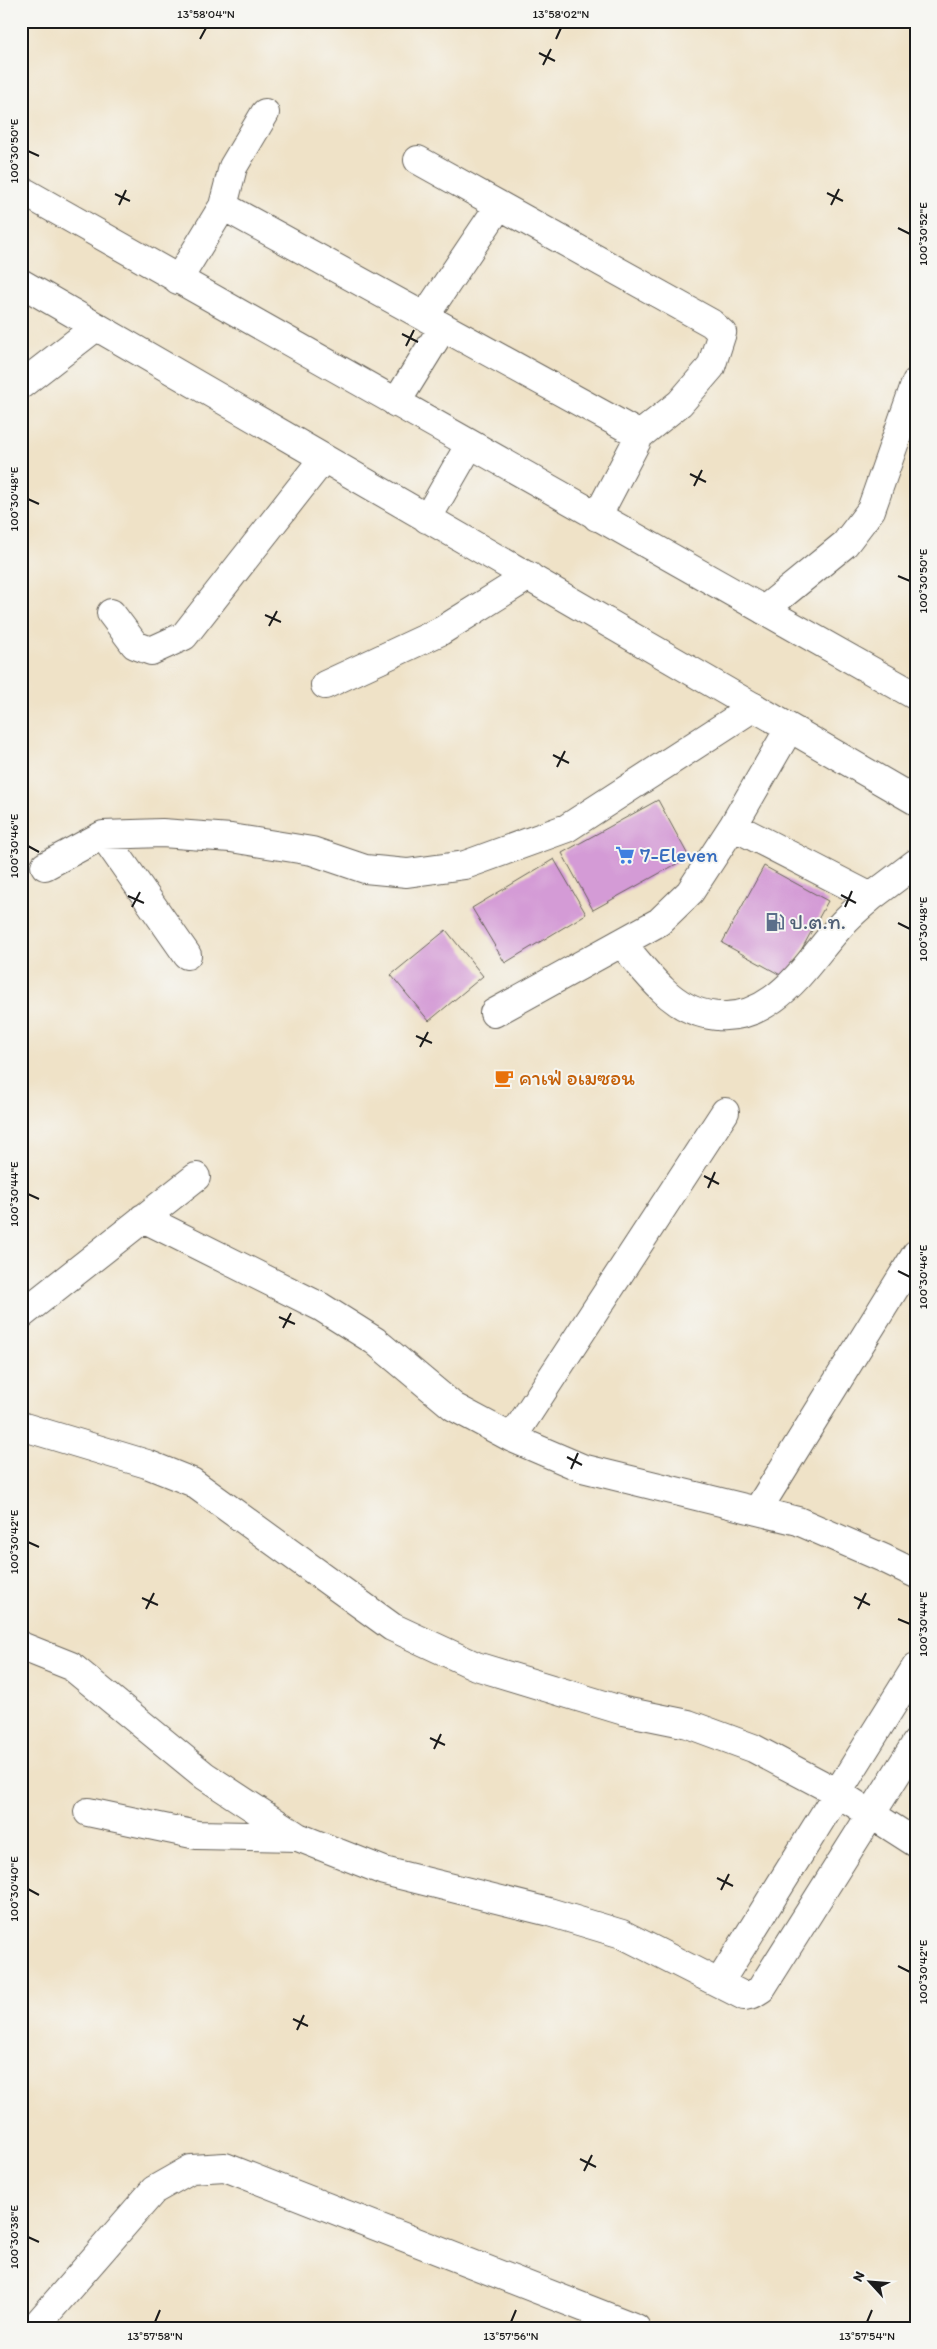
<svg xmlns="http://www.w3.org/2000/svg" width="937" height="2349" viewBox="0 0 937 2349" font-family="Itim,'Playpen Sans Thai',sans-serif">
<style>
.building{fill:#d49bd6}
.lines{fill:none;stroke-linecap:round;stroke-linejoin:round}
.minor-casing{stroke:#666158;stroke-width:30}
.major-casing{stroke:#666158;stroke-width:30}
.minor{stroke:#fff;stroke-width:28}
.major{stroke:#fff;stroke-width:28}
.ticks{fill:none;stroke:#1c1c1c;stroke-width:2}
.labels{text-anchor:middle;stroke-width:4;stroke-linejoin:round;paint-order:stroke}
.shop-label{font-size:21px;fill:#366cbe;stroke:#f6f6f2;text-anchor:start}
.service-label{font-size:21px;fill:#4e5e75;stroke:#f6f6f2;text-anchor:start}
.food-label{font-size:21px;fill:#c56008;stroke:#f6f6f2;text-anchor:start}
.neatline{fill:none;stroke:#1c1c1c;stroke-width:2}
.ticks-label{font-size:12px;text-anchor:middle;fill:#1c1c1c}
</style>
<rect width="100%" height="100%" fill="#f6f6f2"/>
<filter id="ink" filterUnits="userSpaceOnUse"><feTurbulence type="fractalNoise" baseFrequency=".02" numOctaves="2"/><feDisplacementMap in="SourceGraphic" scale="10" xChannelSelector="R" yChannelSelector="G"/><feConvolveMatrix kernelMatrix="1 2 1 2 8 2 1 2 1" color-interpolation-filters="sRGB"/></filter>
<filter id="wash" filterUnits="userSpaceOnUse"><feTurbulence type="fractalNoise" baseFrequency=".0096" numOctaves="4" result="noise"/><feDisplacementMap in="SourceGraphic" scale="20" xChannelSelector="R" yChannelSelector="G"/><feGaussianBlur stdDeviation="1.12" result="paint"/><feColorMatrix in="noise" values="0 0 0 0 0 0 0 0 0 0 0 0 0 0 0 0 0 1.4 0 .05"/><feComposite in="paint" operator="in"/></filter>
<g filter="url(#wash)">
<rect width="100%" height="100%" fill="#efe2c7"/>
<g id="blocks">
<!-- building -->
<path class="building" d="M658,800L689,857L593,910L562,853Z
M554,859L586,914L505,963L472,908Z
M764,866L828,901L786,978L722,943Z
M446,930L483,976L429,1021L391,975Z"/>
</g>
</g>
<g filter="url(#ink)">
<use href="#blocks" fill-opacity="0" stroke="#666158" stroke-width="1"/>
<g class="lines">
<!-- minor casing -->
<g class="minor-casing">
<path id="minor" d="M418,160L711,323L722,333L711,367L680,403L640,435L597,517
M223,206L640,435
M178,280L223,206L233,167L265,113
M425,316L499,206
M21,385L96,327
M396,403L443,327
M764,610L845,544L871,510L916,382
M111,613L135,645L151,651L184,636L323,459
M325,685L441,631L529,576
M789,729L733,826L871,897L916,863
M103,835L187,955
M45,866L103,835L162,833L231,838L312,851L365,869L407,873L465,865L567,828L754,707
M621,943C635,958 647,975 662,989C693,1020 736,1026 773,999C801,979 819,948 843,923C851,914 861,906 871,897
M494,1013L659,922L690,892L733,826
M143,1218L321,1307L375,1341L454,1407L512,1438L582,1468L798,1521L883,1558L916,1574
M21,1315L196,1177
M21,1426L147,1464L192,1482L392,1627L476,1666L624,1711L688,1724L753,1748L838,1793L916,1843
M512,1438L725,1112
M757,1511L916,1254
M21,1646L71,1666L205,1776L298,1837L384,1871L549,1912L622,1934L744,1996L753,1994L761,1989L916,1743
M88,1812L197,1835L298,1837
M719,1983L916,1667
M34,2328L154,2190L191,2169L225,2167L636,2328"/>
</g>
<!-- major casing -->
<g class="major-casing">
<path id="major" d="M21,190L916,696
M21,283L916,801
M427,519L470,444"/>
</g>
<!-- minor -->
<use href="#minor" class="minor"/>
<!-- major -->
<use href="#major" class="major"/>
</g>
</g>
<!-- ticks -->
<path class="ticks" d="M200,39L206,28M556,39L561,28M539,53L555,61M543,65L551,49M28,151L39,156M827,193L843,201M115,194L130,201M119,205L126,190M831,205L839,189M898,228L910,234M402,334L418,342M406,346L414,330M690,474L706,482M694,486L702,470M28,499L39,504M898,576L910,581M265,615L281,622M269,626L277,611M553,755L569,763M557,767L565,751M28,846L39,852M841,895L856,903M128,896L144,903M132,907L140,892M845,907L852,891M898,923L910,929M416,1036L432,1043M420,1047L428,1032M704,1176L719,1184M708,1188L715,1172M28,1194L39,1199M898,1271L910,1277M279,1317L295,1324M283,1328L291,1313M567,1457L582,1465M571,1469L578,1453M28,1542L39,1547M854,1597L870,1605M142,1598L158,1605M146,1609L154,1593M858,1609L866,1593M898,1619L910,1624M430,1738L445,1745M434,1749L441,1734M717,1878L733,1886M28,1889L39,1895M721,1890L729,1874M898,1966L910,1972M293,2019L308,2026M297,2030L304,2015M580,2159L596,2167M584,2171L592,2155M28,2237L39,2242M155,2322L160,2310M511,2322L516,2310M867,2322L872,2310"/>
<!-- icons -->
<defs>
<g id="supermarket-bare" transform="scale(1.5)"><path d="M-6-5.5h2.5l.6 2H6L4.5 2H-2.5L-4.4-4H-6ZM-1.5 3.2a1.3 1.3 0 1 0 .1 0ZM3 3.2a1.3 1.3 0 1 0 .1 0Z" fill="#3f7fe0" stroke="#f6f6f2" stroke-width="2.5" paint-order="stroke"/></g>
<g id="fuel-bare" transform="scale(1.5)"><path d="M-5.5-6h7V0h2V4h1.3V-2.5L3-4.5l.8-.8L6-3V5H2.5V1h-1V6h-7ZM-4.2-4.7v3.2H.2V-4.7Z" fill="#5c6f8a" stroke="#f6f6f2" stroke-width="2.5" paint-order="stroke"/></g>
<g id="cafe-bare" transform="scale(1.5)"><path d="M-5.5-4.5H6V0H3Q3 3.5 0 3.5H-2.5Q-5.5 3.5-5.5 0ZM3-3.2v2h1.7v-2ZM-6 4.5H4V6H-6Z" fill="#e8710a" stroke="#f6f6f2" stroke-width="2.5" paint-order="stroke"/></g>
</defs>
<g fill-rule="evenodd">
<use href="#supermarket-bare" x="625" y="855"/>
<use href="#fuel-bare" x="775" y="922"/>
<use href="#cafe-bare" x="504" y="1078"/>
</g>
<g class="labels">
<!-- shop labels -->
<g class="shop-label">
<text x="640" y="862">7-Eleven</text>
</g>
<!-- service labels -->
<g class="service-label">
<text x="790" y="929">ป.ต.ท.</text>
</g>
<!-- food labels -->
<g class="food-label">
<text x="519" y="1085">คาเฟ่ อเมซอน</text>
</g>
</g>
<!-- margin -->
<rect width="937" height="2349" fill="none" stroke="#f6f6f2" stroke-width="55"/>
<!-- north arrow -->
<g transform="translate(870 2282) rotate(296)" stroke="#f6f6f2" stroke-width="4" paint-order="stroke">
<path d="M0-4L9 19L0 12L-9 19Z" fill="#1c1c1c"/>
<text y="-8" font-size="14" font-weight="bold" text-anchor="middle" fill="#1c1c1c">N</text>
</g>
<rect x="28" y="28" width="882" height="2294" class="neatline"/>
<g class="ticks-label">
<text x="206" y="18">13°58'04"N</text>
<text x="561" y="18">13°58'02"N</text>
<text transform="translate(14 151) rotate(-90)" y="4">100°30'50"E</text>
<text transform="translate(923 234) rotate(-90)" y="4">100°30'52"E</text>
<text transform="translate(14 499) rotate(-90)" y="4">100°30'48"E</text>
<text transform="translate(923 581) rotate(-90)" y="4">100°30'50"E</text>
<text transform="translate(14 846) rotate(-90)" y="4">100°30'46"E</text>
<text transform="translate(923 929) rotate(-90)" y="4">100°30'48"E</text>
<text transform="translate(14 1194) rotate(-90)" y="4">100°30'44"E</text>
<text transform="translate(923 1277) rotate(-90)" y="4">100°30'46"E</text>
<text transform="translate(14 1542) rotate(-90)" y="4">100°30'42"E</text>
<text transform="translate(923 1624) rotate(-90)" y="4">100°30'44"E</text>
<text transform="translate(14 1889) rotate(-90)" y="4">100°30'40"E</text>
<text transform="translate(923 1972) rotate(-90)" y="4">100°30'42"E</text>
<text transform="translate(14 2237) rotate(-90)" y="4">100°30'38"E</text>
<text x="155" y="2340">13°57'58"N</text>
<text x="511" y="2340">13°57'56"N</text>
<text x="867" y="2340">13°57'54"N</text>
</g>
</svg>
